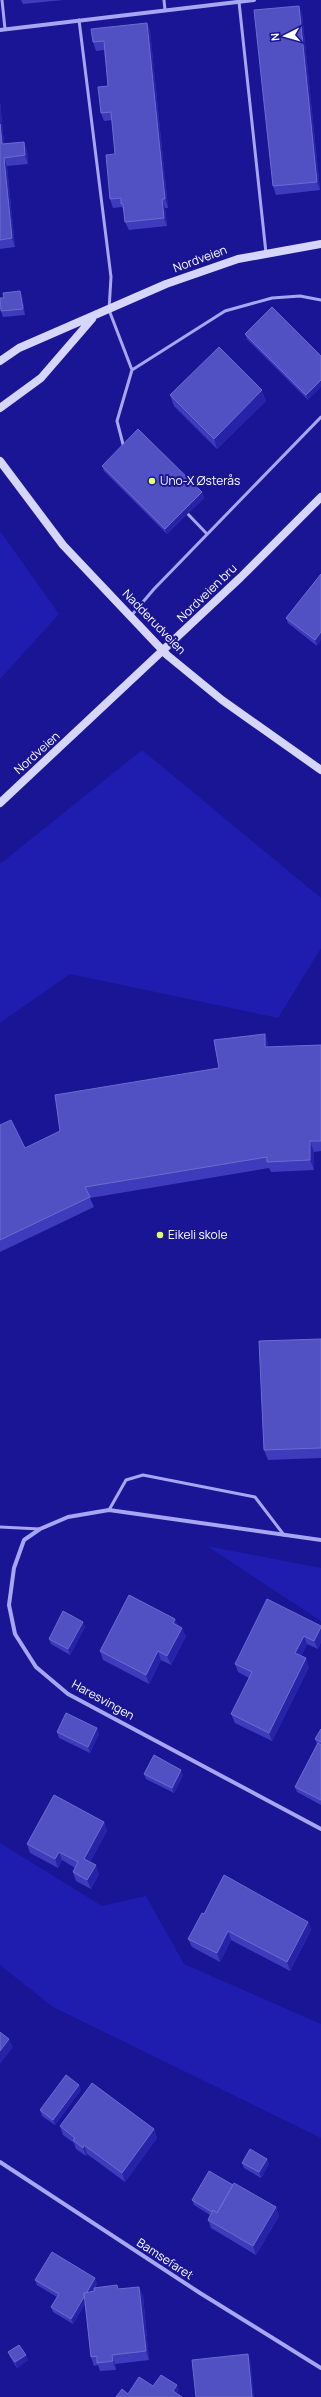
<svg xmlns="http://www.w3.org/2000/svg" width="321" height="2397" viewBox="0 0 321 2397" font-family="Manrope,sans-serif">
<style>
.green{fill:#1f1daf}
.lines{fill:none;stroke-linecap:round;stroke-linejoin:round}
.service{stroke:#a7a6f2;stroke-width:3}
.minor{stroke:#a7a6f2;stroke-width:4}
.secondary{stroke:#d6d5fc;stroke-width:8}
.wall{fill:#3e3cbc}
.shaded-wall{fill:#2623a9}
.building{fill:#5251c3;stroke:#6d6ccd}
.poi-dot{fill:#e4ff67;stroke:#191595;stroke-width:1.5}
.labels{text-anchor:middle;stroke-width:4;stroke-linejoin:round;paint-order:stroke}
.street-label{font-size:12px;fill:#fff;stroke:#191595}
.poi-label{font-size:12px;fill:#fff;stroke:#191595;text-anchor:start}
</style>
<rect width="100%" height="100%" fill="#191595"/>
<!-- green -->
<path class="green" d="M0,531L59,614L0,679Z
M142,750L321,898V948L278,1018L70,974L0,1023V864Z
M207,1546L321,1568V1621Z
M0,1843L102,1906L146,1896L184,1964L321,2024V2138L53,2007L0,1965Z"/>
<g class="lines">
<!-- service -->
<path class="service" d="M2,0L5,29
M164,0L165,10
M239,2L266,253
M79,20L111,277L109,310L132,370L117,421L124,448
M132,370L225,311L272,298L300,296L321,300
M185,511L207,534
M131,616L154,589L321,417
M109,1510L126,1480L143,1475L255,1497L284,1535
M0,1527L40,1529"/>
<!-- minor -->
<path class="minor" d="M0,30L254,0
M321,1540L109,1510L68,1517L40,1529L24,1540L14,1568L9,1605L15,1634L36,1667L68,1694L321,1829
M0,2162L200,2293L321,2368"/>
<!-- secondary -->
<path class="secondary" d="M0,361L19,348L166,284L238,259L321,244
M0,408L41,378L92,319
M0,461L63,545L167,655L222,700L321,770
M0,803L241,577L321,497"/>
</g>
<!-- wall -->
<path class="wall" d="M21,0H63L23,4Z
M299,6L302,14L320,190L276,195L273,186Z
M147,23L150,31L168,208H165L167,226L129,230L125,222L124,213L122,207L113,208L110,199L115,154L112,120L104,121L101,113L108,86L104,50L96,51L93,42Z
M0,102L4,144L24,142L27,151L28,164L7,166L15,247L0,249Z
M20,291L22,296L25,315L3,317L1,311Z
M245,334L321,356L308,400L247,339Z
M170,395L266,401L217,449L174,406Z
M102,466L202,492L204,498L167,534L104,471Z
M321,574L317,646L288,623L286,618Z
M265,1034L268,1044V1047L321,1045V1151L314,1152V1170L271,1172L269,1168L90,1198L94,1207L0,1252V1125L25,1148L219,1068Z
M321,1339V1458L268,1460L264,1450Z
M175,1619L177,1625L186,1636L171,1665L161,1660L149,1684L103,1660L100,1651Z
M321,1626V1642L318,1649L307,1644L301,1656L309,1667L272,1741L235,1723L231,1714L249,1678L238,1672L235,1664Z
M85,1627L70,1655L51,1644L49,1639Z
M321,1729V1805L297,1792L295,1787L317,1744L315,1739Z
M57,1732L99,1734L90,1753L59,1738Z
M144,1774L183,1775L174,1793L146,1779Z
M104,1822L107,1831L90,1862L99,1874L91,1889L76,1881L73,1872L75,1868L62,1860L58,1868L30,1853L27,1844Z
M204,1914L308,1922L311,1930L290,1971L231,1940L220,1962L192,1947L188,1939Z
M81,2090L55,2125L42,2116L40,2110Z
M60,2126L154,2129L157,2138L125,2182L87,2154L86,2156L76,2149L74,2143L63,2135Z
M267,2159L269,2164L261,2178L244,2168L242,2163Z
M233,2185L276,2207L279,2216L256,2255L211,2228L208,2220L210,2215L194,2205L192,2200Z
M35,2280L97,2283L95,2288L119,2289L143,2295L149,2360L115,2364L116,2370L100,2371L98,2365L94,2366L91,2357L85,2304L73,2324L53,2312L51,2307L57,2297L37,2285Z
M8,2352L28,2360L17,2368L10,2357Z"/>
<!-- shaded-wall -->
<path class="shaded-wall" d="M299,6L302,14L320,190L317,182Z
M147,23L150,31L168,208L165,199Z
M0,102L5,153L2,144L0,124Z
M24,142L27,151L28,164L25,155Z
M4,158L7,166L15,247L12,238Z
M162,199L165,208L167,226L164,218Z
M20,291L22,296L25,315L23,309Z
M321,380V387L308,400L306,395Z
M262,390L266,401L217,449L214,439Z
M202,492L204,498L167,534L165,529Z
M321,632V640L317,646L315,640Z
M265,1034L268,1044L269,1058L265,1047Z
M310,1141L314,1152V1170L310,1160Z
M175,1619L178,1628L173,1623Z
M83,1622L85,1627L70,1655L68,1649Z
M321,1627V1642L318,1649L314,1641Z
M182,1628L186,1636L171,1665L167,1656Z
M304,1636L307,1644L299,1662L295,1653Z
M158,1651L161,1660L149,1684L146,1675Z
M306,1658L309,1667L272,1741L269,1733Z
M97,1728L99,1734L90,1753L88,1747Z
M181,1770L183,1775L174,1793L172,1788Z
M104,1822L107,1831L87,1868L84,1859Z
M59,1852L62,1860L58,1868L55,1859Z
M96,1865L99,1874L91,1889L87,1880Z
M308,1922L311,1930L290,1971L287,1962Z
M228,1931L231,1940L220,1962L217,1953Z
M9,2039L13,2047L0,2064V2051Z
M79,2085L81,2090L55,2125L53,2120Z
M154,2129L157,2138L125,2182L122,2173Z
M84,2145L87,2154L86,2156L83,2148Z
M267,2159L269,2164L261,2178L259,2172Z
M276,2207L279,2216L256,2255L253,2246Z
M95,2278L97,2283L73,2324L71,2319Z
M139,2287L143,2295L149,2360L146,2351Z
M248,2354L251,2363L254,2397H252Z
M26,2355L28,2360L17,2368L15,2362Z
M112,2355L115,2364L116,2370L113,2361Z
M177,2385L179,2390L175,2396L173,2391Z"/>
<!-- building -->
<path class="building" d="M299,6L317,182L273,186L254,10Z
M147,23L165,199H162L164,218L125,222L123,204H121V198L110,199L106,155L115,154L111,112L101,113L98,87L108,86L104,41L93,42L91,29Z
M0,124L2,144L24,142L25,155L4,158L12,238L0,240Z
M20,291L23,309L1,311L0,298H4L3,293Z
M272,307L321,356V380L306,395L245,334Z
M219,347L262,390L214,439L170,395Z
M138,429L202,492L165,529L102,466Z
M321,574V632L315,640L286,618Z
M265,1034V1047L321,1045V1141H310V1160L267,1162V1157L85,1187L90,1197L0,1240V1125L11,1120L25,1148L60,1131L55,1095L219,1068L214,1040Z
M321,1339V1448L264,1450L259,1341Z
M129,1595L175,1619L173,1623L182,1628L167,1656L158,1651L146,1675L100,1651Z
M267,1599L321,1626V1627L314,1641L304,1636L295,1653L306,1658L269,1733L231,1714L252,1672L235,1664Z
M63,1611L83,1622L68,1649L49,1639Z
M66,1713L97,1728L88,1747L57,1732Z
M321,1729V1742L315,1739Z
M318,1743L321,1745V1800L295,1787Z
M154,1755L181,1770L172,1788L144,1774Z
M54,1795L104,1822L84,1859L96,1865L87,1880L73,1872L78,1862L59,1852L55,1859L27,1844Z
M224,1875L308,1922L287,1962L228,1931L217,1953L188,1939L202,1913L204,1914Z
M0,2032L9,2039L0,2051Z
M66,2075L79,2085L53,2120L40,2110Z
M92,2083L154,2129L122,2173L84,2145L83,2148L73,2140L75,2138L60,2126Z
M250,2149L267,2159L259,2172L242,2163Z
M209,2171L233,2185L217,2213L213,2210L212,2212L192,2200Z
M234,2183L276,2207L253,2246L208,2220L213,2210L217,2213Z
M52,2252L95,2278L87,2292L84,2293V2297L71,2319L51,2307L59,2294L35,2280Z
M117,2285L118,2289L139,2287L146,2351L112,2355L113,2361L97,2363V2356L91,2357L84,2293L95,2291L94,2288Z
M19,2345L26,2355L15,2362L8,2352Z
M248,2354L252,2397H196L192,2360Z
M161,2375L177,2385L173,2391L182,2397H116L122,2389L128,2394L139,2377L153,2386Z"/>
<!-- markers -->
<g class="poi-dot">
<circle cx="152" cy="481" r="4"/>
<circle cx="160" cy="1235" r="4"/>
</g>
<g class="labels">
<!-- street labels -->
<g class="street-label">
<text transform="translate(200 259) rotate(-20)" y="4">Nordveien</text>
<text transform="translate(207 593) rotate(-44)" y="4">Nordveien bru</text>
<text transform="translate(154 622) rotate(46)" y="4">Nadderudveien</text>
<text transform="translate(37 753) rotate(-42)" y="4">Nordveien</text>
<text transform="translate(103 1700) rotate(29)" y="4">Haresvingen</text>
<text transform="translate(165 2259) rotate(33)" y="4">Bamsefaret</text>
</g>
<!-- poi labels -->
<g class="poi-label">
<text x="160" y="485">Uno-X Østerås</text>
<text x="168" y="1239">Eikeli skole</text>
</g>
</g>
<!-- north arrow -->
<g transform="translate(285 36) rotate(264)" stroke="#191595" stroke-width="3" paint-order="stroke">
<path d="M0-3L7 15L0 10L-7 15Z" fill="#ffffff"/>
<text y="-6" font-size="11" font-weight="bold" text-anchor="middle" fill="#ffffff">N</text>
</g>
</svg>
